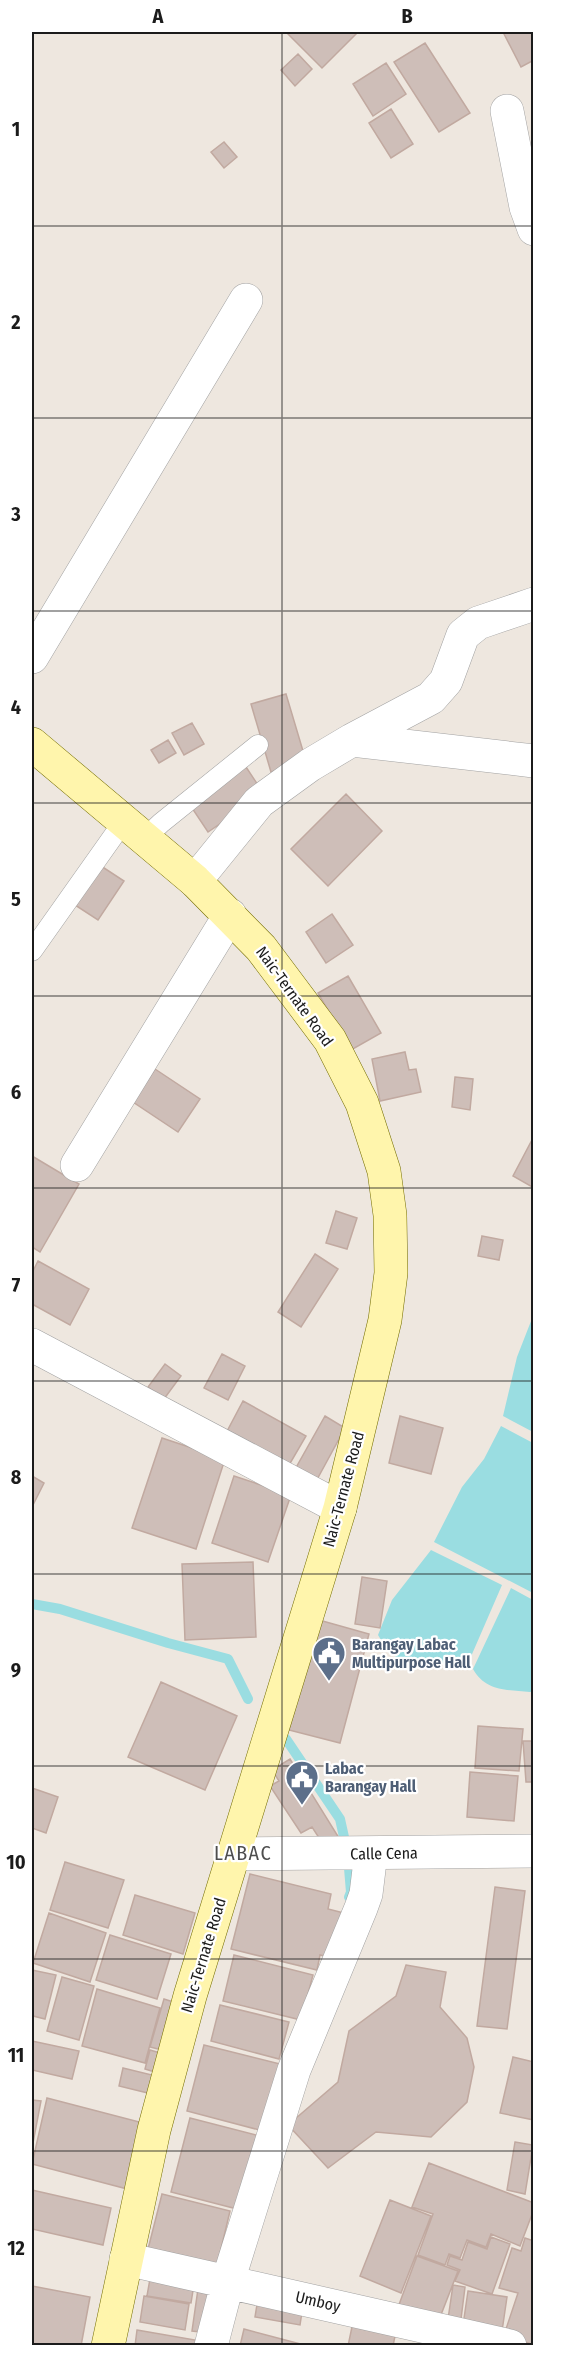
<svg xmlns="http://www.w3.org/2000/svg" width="565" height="2377" viewBox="0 0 565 2377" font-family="'Fira Sans Condensed',sans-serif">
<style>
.water{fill:#9adde1}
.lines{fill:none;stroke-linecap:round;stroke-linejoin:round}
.stream{stroke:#9adde1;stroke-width:10}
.building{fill:#cebeb8;stroke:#c1a9a0;stroke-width:1.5}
.service-casing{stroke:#a2a2a2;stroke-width:21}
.minor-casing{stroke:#a2a2a2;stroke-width:34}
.secondary-casing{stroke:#746d00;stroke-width:34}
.service{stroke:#fff;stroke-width:20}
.minor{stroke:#fff;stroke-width:33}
.secondary{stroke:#fff5ac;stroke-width:33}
.grid{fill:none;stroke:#1b1b1b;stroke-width:1.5;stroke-opacity:0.55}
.labels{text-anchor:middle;stroke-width:4.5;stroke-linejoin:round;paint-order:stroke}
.street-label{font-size:16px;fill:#1b1b1b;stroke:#fff}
.service-label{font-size:16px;font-weight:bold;fill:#4e5e75;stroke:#fff;text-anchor:start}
.quarter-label{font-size:20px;letter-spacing:1.5px;fill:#4e4e4e;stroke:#fff}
.neatline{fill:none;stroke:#1b1b1b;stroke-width:2}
.grid-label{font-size:20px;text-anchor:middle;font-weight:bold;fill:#1b1b1b}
</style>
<rect width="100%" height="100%" fill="#eee7df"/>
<!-- water -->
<path class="water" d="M533,1316V1432L503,1416L517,1357Z
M501,1426L533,1443V1593L434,1542L462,1487L484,1459Z
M431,1550L502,1585L466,1668L449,1663L411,1665L389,1653L378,1635L392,1600Z
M511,1588L533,1600L534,1691L530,1692C507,1690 485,1691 473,1669Z"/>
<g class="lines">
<!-- stream -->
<path class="stream" d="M32,1604L60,1609L168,1643L228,1659L248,1699
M286,1739L340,1819L344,1837
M349,1868L351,1892L349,1897"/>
</g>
<!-- building -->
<path class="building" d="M286,32H356L357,33L322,68Z
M503,32H534V60L521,67Z
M425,43L470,113L439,132L394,62Z
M298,54L312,69L295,86L281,70Z
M386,63L406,94L373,116L353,84Z
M391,109L413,144L391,158L369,123Z
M224,142L237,157L224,168L211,152Z
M286,694L306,761L271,772L251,704Z
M192,723L204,744L184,755L172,733Z
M168,740L176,753L159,763L151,750Z
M246,767L264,794L208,832L190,805Z
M346,794L382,831L328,886L291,849Z
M101,866L124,881L98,920L75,905Z
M332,914L353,945L326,963L306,932Z
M348,976L381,1033L351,1050L318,993Z
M405,1052L409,1070L416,1069L421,1092L380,1101L372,1059Z
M155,1069L200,1099L178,1132L133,1102Z
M455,1077L473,1079L470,1110L452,1107Z
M533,1138L534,1139V1188L513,1176Z
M32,1156L79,1184L40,1252L32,1247Z
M336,1211L357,1218L347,1249L326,1243Z
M482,1236L503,1240L499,1260L478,1256Z
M315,1254L338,1269L301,1327L278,1312Z
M38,1261L89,1289L70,1325L32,1304V1273Z
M222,1354L245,1366L228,1400L204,1388Z
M165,1364L181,1376L164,1399L148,1387Z
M243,1401L306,1436L285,1472L224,1437Z
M325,1416L345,1428L314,1485L293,1473Z
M400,1416L443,1428L431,1474L389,1463Z
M162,1438L225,1459L196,1549L132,1528Z
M32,1476L44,1483L32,1507Z
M234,1476L291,1495L268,1562L212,1543Z
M253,1562L256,1637L185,1640L182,1564Z
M362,1577L387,1581L380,1628L355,1624Z
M319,1620L369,1634L340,1743L289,1730Z
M161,1682L237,1716L205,1790L128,1757Z
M478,1726L523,1729L519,1771L475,1768Z
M523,1741H534V1782H526Z
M290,1759L339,1838L325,1847L312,1827L301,1833L270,1786L279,1781L272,1770Z
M470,1772L518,1776L514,1821L467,1817Z
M32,1788L58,1797L46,1833L32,1828Z
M65,1862L124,1880L108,1928L50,1910Z
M250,1874L331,1894L328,1909L344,1913L333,1958L320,1955L317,1970L231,1949Z
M495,1887L525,1891L507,2029L477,2026Z
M135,1895L195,1913L183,1954L123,1935Z
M49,1913L106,1933L90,1982L33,1963Z
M110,1935L171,1954L157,1999L96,1980Z
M234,1955L313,1975L301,2020L223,2001Z
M406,1965L446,1972L440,2007L467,2038L474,2067L467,2102L431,2137L376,2132L328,2168L288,2125L338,2082L349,2031L396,1996Z
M32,1970L56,1975L45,2019L33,2016L32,2021Z
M62,1977L94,1986L79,2040L47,2031Z
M97,1989L160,2008L145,2063L82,2046Z
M164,1999L183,2005L170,2052L150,2047Z
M220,2005L289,2022L279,2059L211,2041Z
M32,2041L79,2051L72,2079L32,2070Z
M204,2045L284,2065L267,2132L187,2111Z
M150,2050L167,2055L161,2074L145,2069Z
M513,2057L534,2062V2120L500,2113Z
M123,2068L156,2076L152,2094L119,2086Z
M47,2098L147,2124L131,2190L32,2164Z
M32,2100L41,2101L32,2148Z
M190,2118L260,2136L241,2210L171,2192Z
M515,2142L533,2145L525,2194L507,2190Z
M429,2163L534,2203V2209L520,2246L491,2234L486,2247L467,2240L460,2258L449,2254L445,2265L418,2255L433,2214L412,2207Z
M32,2190L111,2208L103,2245L32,2229Z
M162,2194L230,2211L216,2270L147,2253Z
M390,2200L431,2216L401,2293L360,2276Z
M491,2237L510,2244L492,2294L455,2281L460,2270L447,2265L450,2256L462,2260L468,2242L487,2249Z
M525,2238L534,2241V2345L504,2335L518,2293L499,2288L512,2248L521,2251Z
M417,2256L458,2271L437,2325L397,2310Z
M151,2273L195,2278L191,2303L147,2296Z
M199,2282L216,2285L209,2333L192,2331Z
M453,2285L465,2287L460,2327L447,2326Z
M32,2286L90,2297L81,2346L32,2345Z
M468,2291L507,2297L501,2338L462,2332Z
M259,2292L304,2299L300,2325L255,2317Z
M144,2296L189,2304L185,2330L140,2322Z
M353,2322L396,2331L393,2346H348Z
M244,2329L308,2346H240Z
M137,2330L201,2341L200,2346H135Z"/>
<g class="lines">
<!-- service casing -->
<g class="service-casing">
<path id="service" d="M145,838L161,823L258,745
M32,951L124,821"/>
</g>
<!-- minor casing -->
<g class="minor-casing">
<path id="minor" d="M507,111L526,207L534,229
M32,657L246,300
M352,740L534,761
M195,881L259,802L310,765L352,740L431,698L446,681L463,635L478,623L534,604
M77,1165L230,915
M32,1345L340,1508
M234,1854L534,1851
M126,2259L510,2346
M211,2346L228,2281L294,2070L361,1908L366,1894L371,1853"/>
</g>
<!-- secondary casing -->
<g class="secondary-casing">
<path id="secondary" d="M32,744L195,881L261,948L330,1040L362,1103L384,1171L390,1215L391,1273L385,1320L340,1508L190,1996L154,2130L108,2346"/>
</g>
<!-- service -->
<use href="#service" class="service"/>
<!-- minor -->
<use href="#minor" class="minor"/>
<!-- secondary -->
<use href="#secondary" class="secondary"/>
</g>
<!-- grid -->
<path class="grid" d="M282,32V2346M32,226H534M32,418H534M32,611H534M32,803H534M32,996H534M32,1188H534M32,1381H534M32,1574H534M32,1766H534M32,1959H534M32,2151H534"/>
<!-- icons -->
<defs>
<g id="civic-pin" transform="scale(1.725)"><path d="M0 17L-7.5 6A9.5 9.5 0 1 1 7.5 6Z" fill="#5c6f8a" stroke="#fff"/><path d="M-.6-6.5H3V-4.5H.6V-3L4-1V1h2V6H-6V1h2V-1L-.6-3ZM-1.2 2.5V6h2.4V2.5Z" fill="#fff"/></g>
</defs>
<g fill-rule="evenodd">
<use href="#civic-pin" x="329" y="1653"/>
<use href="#civic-pin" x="302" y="1777"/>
</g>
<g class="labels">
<!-- street labels -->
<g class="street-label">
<text transform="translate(295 996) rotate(54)" y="6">Naic-Ternate Road</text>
<text transform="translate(343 1489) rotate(-75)" y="6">Naic-Ternate Road</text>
<text transform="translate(384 1853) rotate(-1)" y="6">Calle Cena</text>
<text transform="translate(203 1955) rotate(-73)" y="6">Naic-Ternate Road</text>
<text transform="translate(318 2301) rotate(13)" y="6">Umboy</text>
</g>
<!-- service labels -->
<g class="service-label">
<text x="352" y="1650">Barangay Labac<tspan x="352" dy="18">Multipurpose Hall</tspan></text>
<text x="325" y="1774">Labac<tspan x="325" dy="18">Barangay Hall</tspan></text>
</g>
<!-- quarter labels -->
<g class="quarter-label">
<text x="243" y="1860">LABAC</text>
</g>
</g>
<!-- border -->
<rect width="565" height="2377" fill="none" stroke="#ffffff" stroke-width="66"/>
<rect x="33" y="33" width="499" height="2311" class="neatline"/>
<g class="grid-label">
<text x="158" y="23">A</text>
<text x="407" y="23">B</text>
<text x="16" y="136">1</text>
<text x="16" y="329">2</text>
<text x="16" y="521">3</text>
<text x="16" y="714">4</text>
<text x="16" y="906">5</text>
<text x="16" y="1099">6</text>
<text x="16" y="1292">7</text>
<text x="16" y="1484">8</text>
<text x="16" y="1677">9</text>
<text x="16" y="1869">10</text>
<text x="16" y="2062">11</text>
<text x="16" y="2255">12</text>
</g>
</svg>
